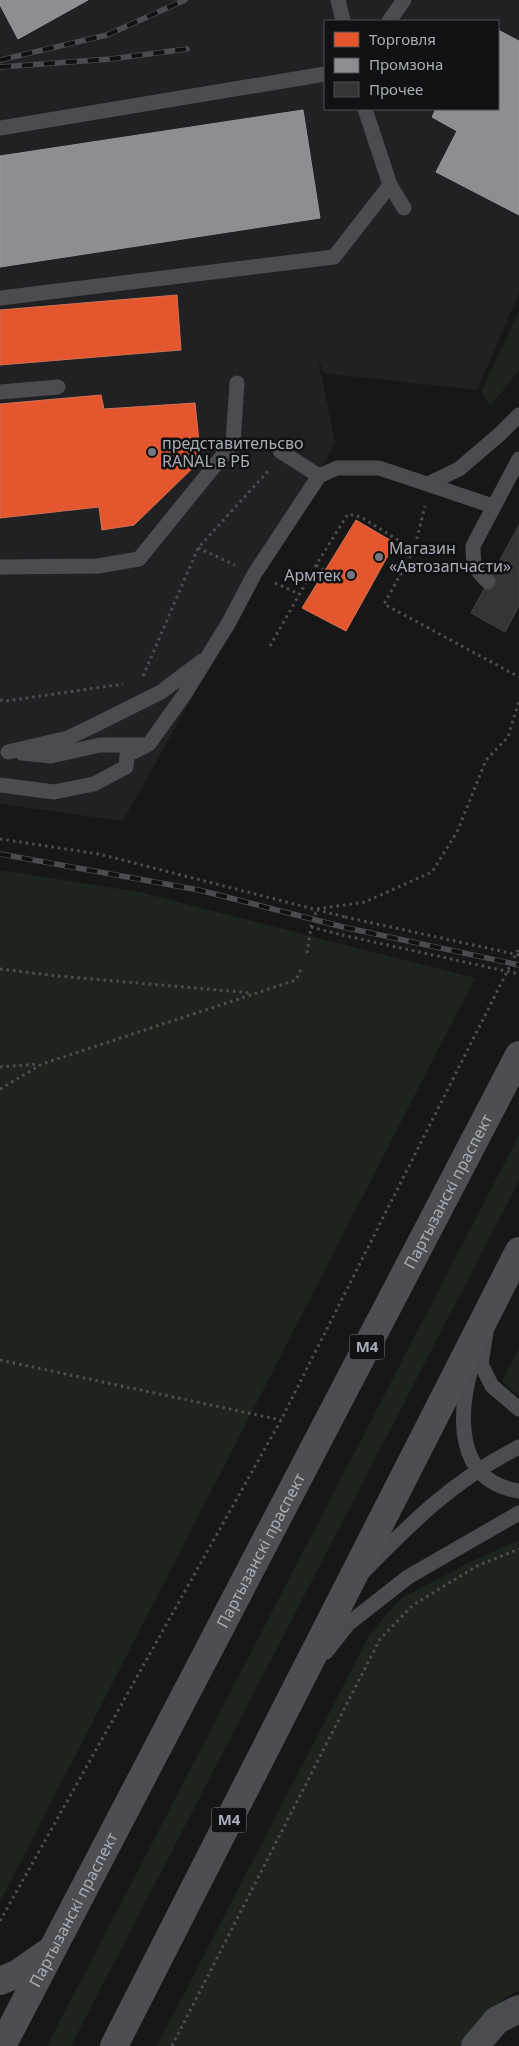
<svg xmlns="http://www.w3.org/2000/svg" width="519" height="2046" viewBox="0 0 519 2046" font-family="'Noto Sans',sans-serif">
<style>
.built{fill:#212123;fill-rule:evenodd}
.green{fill:#1d241e}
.shops{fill:#e4572e;stroke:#d27157}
.industry{fill:#8d8d92;stroke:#95979d}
.building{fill:#353536;stroke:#3f4043}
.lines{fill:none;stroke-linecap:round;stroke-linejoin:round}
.path{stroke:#4d4e52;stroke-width:3;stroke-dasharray:2.5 4;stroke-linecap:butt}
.service{stroke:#4b4c50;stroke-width:15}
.minor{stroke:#4b4c50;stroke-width:28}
.trunk{stroke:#4e4e52;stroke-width:28}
.rail-casing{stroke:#4b4c4f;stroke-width:5.5}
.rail{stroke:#111113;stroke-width:4;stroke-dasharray:11;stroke-linecap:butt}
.path-bridge{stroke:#4d4e52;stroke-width:3;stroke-dasharray:2.5 4;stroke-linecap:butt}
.poi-dot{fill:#757880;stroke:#111113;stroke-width:2}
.labels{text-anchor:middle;stroke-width:5;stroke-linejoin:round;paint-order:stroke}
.shield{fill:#111113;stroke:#7b7e86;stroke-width:1}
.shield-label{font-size:15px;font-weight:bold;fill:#a8adb8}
.poi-label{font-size:16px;fill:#a8adb8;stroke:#111113;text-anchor:start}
.street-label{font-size:16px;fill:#a8adb8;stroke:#111113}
</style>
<rect width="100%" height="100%" fill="#171717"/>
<!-- built -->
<path class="built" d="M0,0H519V293L477,390L323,373L317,353L335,443L123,821L0,804ZM325,21H498V109H325Z"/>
<!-- green -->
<path class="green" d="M519,311V370L491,406L481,392Z
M0,870L139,892L475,978L0,1902Z
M519,1135V1181L71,2046H47Z
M519,1348V1396L502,1381Z
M519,1540V1991C493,2000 477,2024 462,2046H157L370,1634L400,1599L470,1562Z"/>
<!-- shops -->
<path class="shops" d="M177,295L181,350L0,365V310Z
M101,395L104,409L195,403L201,460L134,525L102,530L99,507L0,518V404Z
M356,520L395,543L346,631L302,608Z"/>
<!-- industry -->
<path class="industry" d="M0,0H88L18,39L0,5Z
M498,30L519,41V215L436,172L457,131L432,117L436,109H498Z
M303,110L320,218L0,267V156Z"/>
<!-- building -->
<path class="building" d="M519,525V606L505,632L471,613Z"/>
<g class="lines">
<!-- path -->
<path class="path" d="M198,548L235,565
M414,550L384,604L519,677
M316,565L325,571
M275,583L299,594
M270,646L316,565L348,514L361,517L414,550L425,506
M143,676L198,548L270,469
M0,700L6,701L123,684
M0,839L99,854L345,917
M311,927L342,935
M307,953L311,927L317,909L365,902L432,872L457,832L486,760L508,737L519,701
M0,969L58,976L252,993
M0,1067L39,1064
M0,1089L42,1064L296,980L302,967
M0,1360L281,1420
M0,1921L281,1420L519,948
M172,2046L380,1639L413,1605L477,1566L519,1549"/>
<!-- service -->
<path class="service" d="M338,0L343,21
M389,21L404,0
M365,109L390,185L404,208
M0,128L325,74
M0,298L334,257L390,185
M0,392L58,387
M280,451L319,476
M430,483L459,469L500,434L519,415
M0,567L98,566L139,559L233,443L237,383
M488,582C474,569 473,564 473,546L519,459
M8,752L68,738L93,726L161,692L202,661
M22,753L51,756L100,745H142
M0,785L54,792L94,784L126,767L127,755L149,744L184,695L228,624L255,573L319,476L337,468H379L493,506
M486,1332L481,1364L492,1386L519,1409
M472,1365C458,1414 454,1481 519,1491
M364,1571C414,1520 454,1480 519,1447
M326,1652L348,1624L408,1577L519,1513"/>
<!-- minor -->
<path class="minor" d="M475,2046L497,2020L519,2009"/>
<!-- trunk -->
<g class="trunk">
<path d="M0,1981L17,1974L50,1951"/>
<path id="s1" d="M2,2046L519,1055"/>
<path d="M114,2046L519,1251"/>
</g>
<!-- rail casing -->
<g class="rail-casing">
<path id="rail" d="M0,60L107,35L185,0
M0,67L111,59L187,49
M0,854L199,890L343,927L519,965"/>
</g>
<!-- rail -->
<use href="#rail" class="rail"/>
<!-- path-bridge -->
<path class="path-bridge" d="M345,917L519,955
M342,935L519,974"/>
</g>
<!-- markers -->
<g class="poi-dot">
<circle cx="152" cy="452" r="5"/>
<circle cx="379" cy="557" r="5"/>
<circle cx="351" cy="575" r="5"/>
</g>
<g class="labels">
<!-- shield labels -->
<g class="shield">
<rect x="349.5" y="1334.5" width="35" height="25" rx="4"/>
<rect x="211.5" y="1807.5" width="35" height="25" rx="4"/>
</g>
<g class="shield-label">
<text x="367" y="1352">М4</text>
<text x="229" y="1825">М4</text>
</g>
<!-- poi labels -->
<g class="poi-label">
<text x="162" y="449">представительсво<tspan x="162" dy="18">RANAL в РБ</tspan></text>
<text x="389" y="554">Магазин<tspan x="389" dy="18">«Автозапчасти»</tspan></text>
<text x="341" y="581" text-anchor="end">Армтек</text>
</g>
<!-- street labels -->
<g class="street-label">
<text dy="6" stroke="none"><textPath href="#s1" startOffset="964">Партызанскі праспект</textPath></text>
<text dy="6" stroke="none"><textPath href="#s1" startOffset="559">Партызанскі праспект</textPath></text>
<text dy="6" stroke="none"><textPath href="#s1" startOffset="154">Партызанскі праспект</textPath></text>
</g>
</g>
<!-- legend -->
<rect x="324" y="20" width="175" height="90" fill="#111113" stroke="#4d4f55"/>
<rect x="334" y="32" width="25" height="15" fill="#e4572e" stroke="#4d4f55"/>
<text x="369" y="45" font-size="15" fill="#a8adb8">Торговля</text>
<rect x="334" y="58" width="25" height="15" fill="#8d8d92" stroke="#4d4f55"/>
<text x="369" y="70" font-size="15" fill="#a8adb8">Промзона</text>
<rect x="334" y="82" width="25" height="15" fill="#353536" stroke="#4d4f55"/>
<text x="369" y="95" font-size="15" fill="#a8adb8">Прочее</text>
</svg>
